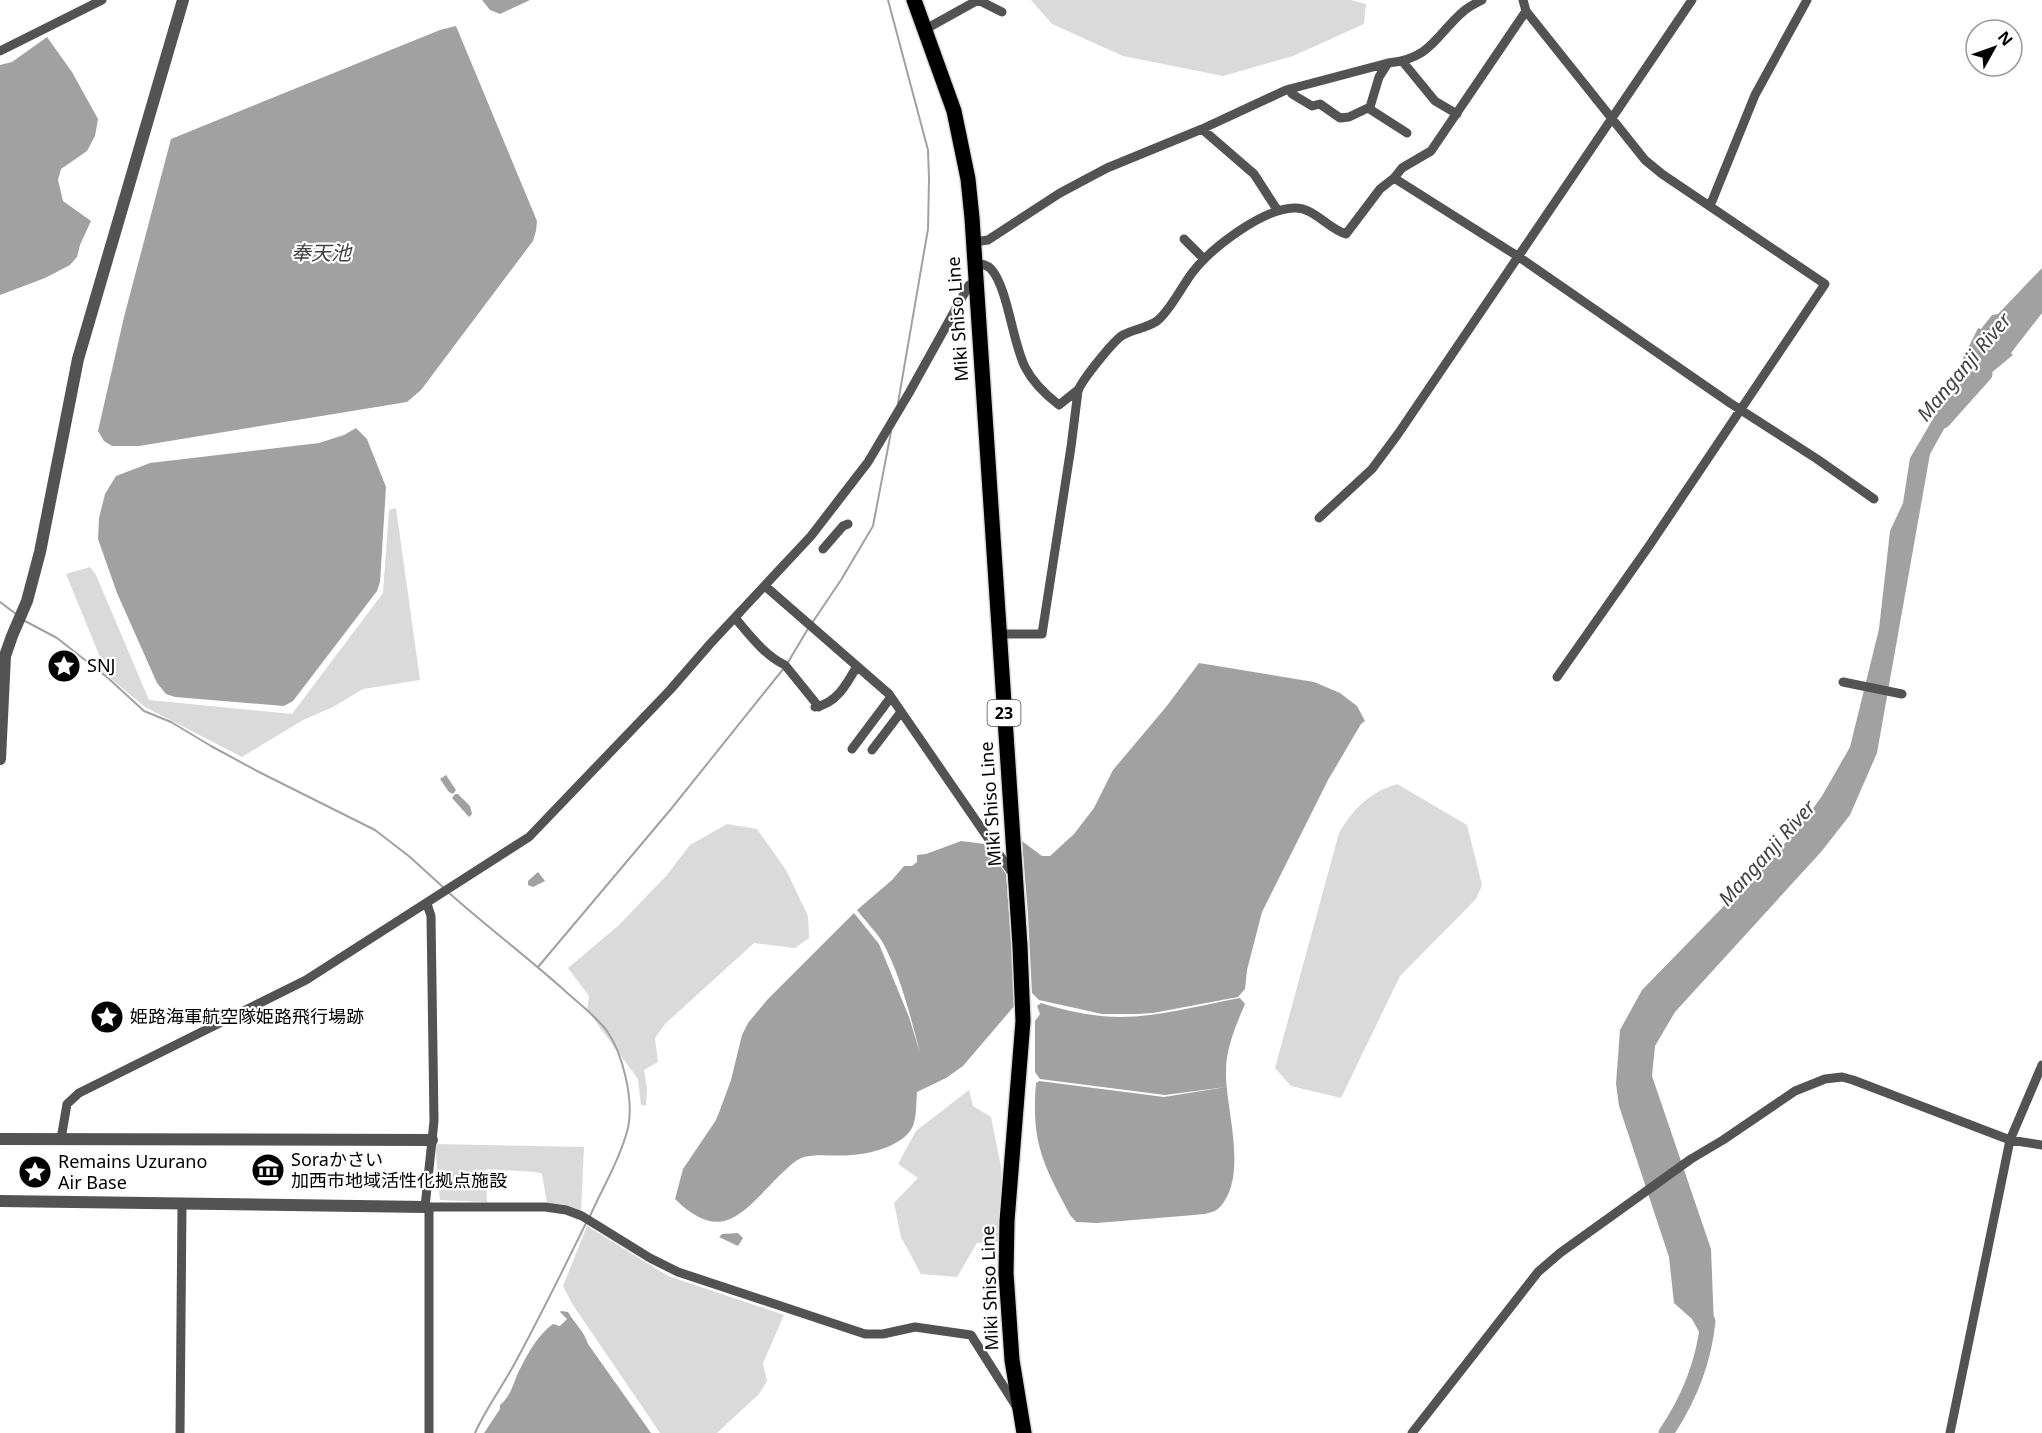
<svg xmlns="http://www.w3.org/2000/svg" width="2042" height="1433" viewBox="0 0 2042 1433" font-family="'Noto Sans','Noto Sans JP',sans-serif">
<style>
.green{fill:#dadada}
.water{fill:#a1a1a1}
.lines{fill:none;stroke-linecap:round;stroke-linejoin:round}
.stream{stroke:#a1a1a1;stroke-width:2}
.river{stroke:#a1a1a1;stroke-width:15}
.primary-casing{stroke:#dbdbdb;stroke-width:18}
.minor{stroke:#535353;stroke-width:9}
.tertiary{stroke:#535353;stroke-width:12}
.primary{stroke:#000;stroke-width:15}
.labels{text-anchor:middle;stroke-width:4.5;stroke-linejoin:round;paint-order:stroke}
.shield{fill:#fff;stroke:#4c4c4c;stroke-width:1.5}
.shield-label{font-size:16px;font-weight:bold;fill:#000}
.street-label{font-size:18px;fill:#000;stroke:#fff}
.poi-label{font-size:18px;fill:#000;stroke:#fff;text-anchor:start}
.water-label{font-size:20px;font-style:italic;fill:#424242;stroke:#fff}
</style>
<rect width="100%" height="100%" fill="#fff"/>
<!-- green -->
<path class="green" d="M1031,0H1351L1366,4L1364,24L1293,56L1223,76L1123,56L1052,24Z
M396,508L420,680L363,689L333,707L303,720L242,757L145,707L98,668L100,657L66,574L90,567L96,575L149,700L292,714L383,593L389,510Z
M1397,784L1467,825L1482,885L1476,899L1400,976L1341,1098L1291,1086L1275,1068L1339,833C1353,809 1370,792 1397,784Z
M727,824L757,829L786,870L808,916L809,938L795,948L754,943L665,1024L655,1038L658,1062L644,1070L647,1088L646,1106L641,1105L638,1079L587,1010L589,996L568,968L618,926L666,876L690,845Z
M969,1090L973,1106L991,1117L1001,1167L1002,1188L998,1242L977,1243L957,1277L921,1274L901,1237L894,1203L918,1178L898,1164L916,1131Z
M435,1144L584,1147L581,1211L547,1204L542,1174L536,1172L485,1169L487,1202L440,1200Z
M587,1226L668,1276L784,1315L763,1363L767,1381L759,1394L717,1433H660L573,1305L563,1286Z"/>
<!-- water -->
<path class="water" d="M482,0H530L500,14L490,10Z
M456,26L537,221L536,231L533,241L421,390L407,402L139,446H112L104,441L98,431L124,317L171,139L440,30Z
M47,37L72,72L98,119L95,136L87,151L61,169L58,180L63,201L91,221L80,245L77,257L70,265L45,278L0,295V65L12,62Z
M2042,268V313L2011,353L2013,355L1962,397L1930,454L1877,753L1850,815L1821,852L1675,1012L1655,1046L1652,1076L1711,1249L1714,1325L1711,1342L1704,1341L1692,1319L1674,1303L1669,1257L1619,1106L1616,1084L1620,1030L1642,990L1795,833L1822,796L1850,747L1879,629L1890,531L1903,503L1910,458L1933,419L1978,328L1981,329L1992,315L1998,314Z
M356,428L367,439L386,487L380,582L377,591L293,701L284,706L175,697L166,694L157,683L117,593L98,539L99,518L105,494L116,476L150,463L319,443L344,435Z
M1199,663L1314,682L1340,693L1357,706L1365,721L1361,724L1328,780L1262,912L1247,970L1245,989L1238,997L1153,1013L1137,1014H1102L1039,1000L1032,993L1028,915L1022,841L1042,856H1050L1074,834L1094,808L1113,770L1166,707Z
M446,775L456,790L453,794L449,792L440,779Z
M455,794H458L470,806L472,814L469,817L452,798Z
M961,841L985,844L1006,874L1016,1004L963,1066L946,1078L917,1092C916,1102 917,1118 912,1128C902,1146 870,1154 851,1155C836,1157 819,1153 804,1157C794,1160 787,1169 779,1176C742,1213 722,1245 675,1199L683,1169L716,1120L720,1110L731,1080L742,1035L748,1023L767,1000L854,913L879,944L909,1017L920,1053C911,1018 900,974 883,943C876,931 865,921 857,910L892,880L904,866H912L917,862V855L926,854Z
M538,872L545,881L533,887L528,885V881Z
M1240,998L1245,1004C1236,1025 1226,1048 1226,1071C1225,1108 1249,1175 1220,1207C1214,1214 1202,1214 1194,1215L1097,1223L1076,1222L1070,1215C1043,1164 1031,1143 1036,1083L1039,1081L1164,1097L1226,1087L1165,1095L1040,1079L1035,1072V1021L1040,1014L1037,1006L1041,1003C1060,1009 1081,1014 1101,1016C1147,1021 1195,1006 1240,998Z
M738,1233L743,1238L738,1246L719,1237L722,1234Z
M561,1311L568,1312C575,1324 584,1331 588,1344L651,1433H484L500,1409V1405C513,1394 513,1381 521,1367C529,1351 539,1334 553,1324L560,1326L567,1319L560,1312Z"/>
<g class="lines">
<!-- stream -->
<path class="stream" d="M888,0L928,150L929,179L928,229L898,403
M0,602L16,614
M25,621L57,638L108,678L144,711L171,722L211,746L257,771L375,830L410,857L444,888
M812,623L841,580L873,526L891,432
M787,664L809,627
M448,892C486,926 526,956 564,990C578,1003 596,1016 607,1031C623,1054 634,1100 628,1128C620,1159 603,1187 590,1216
M538,967L671,809L784,668
M475,1433C486,1408 503,1386 516,1361C541,1315 564,1268 587,1221"/>
<!-- river -->
<path class="river" d="M1943,421L1985,374
M1666,1433C1689,1399 1704,1361 1708,1321"/>
<!-- primary casing -->
<g class="primary-casing">
<path id="primary" d="M914,0L954,111L968,179L972,218L1020,946L1023,1021L1007,1221L1006,1273L1012,1360L1024,1433"/>
</g>
<!-- minor -->
<path class="minor" d="M1523,0L1526,11L1645,160L1662,174L1825,284L1649,546L1557,677
M924,30L978,0L1002,12
M0,51L102,0
M1403,62L1435,101L1457,114
M1289,89L1292,94L1312,106L1320,104L1340,118L1349,117L1370,107L1379,77L1388,63
M1368,108L1407,133
M1202,129L1254,174L1278,211
M1394,178L1519,257L1730,403L1817,459L1874,499
M1710,206L1755,95L1807,0
M1184,239L1204,259
M973,242L988,240L1060,193L1107,168L1202,129L1286,90L1388,63C1432,59 1436,34 1465,10C1470,6 1476,3 1482,0
M974,263C981,264 986,264 991,269C1008,288 1012,341 1025,367C1032,381 1046,395 1059,405L1079,389
M1319,518L1372,469L1398,434L1692,0
M823,549L843,526L848,524
M765,586L889,694L1010,870L1015,874
M735,618C749,634 765,656 785,665L819,707
M999,634H1042L1071,447L1078,391C1081,381 1114,340 1123,335C1134,329 1147,328 1157,321C1170,311 1182,286 1192,273C1211,248 1262,209 1294,208C1314,207 1328,229 1346,234L1380,189L1394,178L1402,168L1431,151L1526,11
M1843,682L1902,694
M815,707C836,704 847,684 857,666
M852,749L891,697
M872,750L901,712
M427,904L431,916L434,1121L425,1207H545L566,1210L582,1216L650,1258L678,1272L865,1334H883L915,1327L971,1335L1018,1409
M61,1139L67,1104L79,1093L306,980L529,837L670,690L710,644L811,536L868,462L909,393L969,285L975,283
M180,1433L182,1205
M429,1433V1207
M1412,1433L1538,1272L1560,1253L1691,1159L1723,1140L1795,1091L1825,1079L1842,1077L1853,1080L2010,1140L2042,1145
M1950,1433L2010,1140L2042,1065"/>
<!-- tertiary -->
<path class="tertiary" d="M0,759L5,656L12,636L27,601L40,552L78,359L183,0
M0,1139L432,1140
M0,1201L425,1207"/>
<!-- primary -->
<use href="#primary" class="primary"/>
</g>
<!-- icons -->
<defs>
<g id="sight-disc" transform="scale(1.725)"><circle r="9.5" fill="#000" stroke="#fff"/><path d="M0-6L1.8-2.2L6-1.7L2.9 1.2L3.7 5.4L0 3.3L-3.7 5.4L-2.9 1.2L-6-1.7L-1.8-2.2Z" fill="#fff"/></g>
<g id="museum-disc" transform="scale(1.725)"><circle r="9.5" fill="#000" stroke="#fff"/><path d="M0-6L6-3V-2H-6V-3ZM-5-1h2V3h-2ZM-1-1h2V3h-2ZM3-1h2V3H3ZM-6 4H6V6H-6Z" fill="#fff"/></g>
</defs>
<g fill-rule="evenodd">
<use href="#sight-disc" x="64" y="666"/>
<use href="#sight-disc" x="107" y="1017"/>
<use href="#museum-disc" x="268" y="1170"/>
<use href="#sight-disc" x="35" y="1172"/>
</g>
<g class="labels">
<!-- shield labels -->
<rect class="shield" x="987.5" y="700" width="33" height="26" rx="4.5"/>
<g class="shield-label">
<text x="1004" y="719">23</text>
</g>
<!-- street labels -->
<g class="street-label">
<text transform="translate(958 319) rotate(-94)" y="6">Miki Shiso Line</text>
<text transform="translate(991 804) rotate(-94)" y="6">Miki Shiso Line</text>
<text transform="translate(990 1288) rotate(-92)" y="6">Miki Shiso Line</text>
</g>
<!-- poi labels -->
<g class="poi-label">
<text x="87" y="672">SNJ</text>
<text x="130" y="1023">姫路海軍航空隊姫路飛行場跡</text>
<text x="291" y="1166">Soraかさい<tspan x="291" dy="21">加西市地域活性化拠点施設</tspan></text>
<text x="58" y="1168">Remains Uzurano<tspan x="58" dy="21">Air Base</tspan></text>
</g>
<!-- water labels -->
<g class="water-label">
<text x="321" y="260">奉天池</text>
<text transform="translate(1964 367) rotate(-50)" y="7">Manganji River</text>
<text transform="translate(1767 853) rotate(-48)" y="7">Manganji River</text>
</g>
</g>
<!-- north arrow -->
<g transform="translate(1994 48) rotate(50)"><circle r="28" fill="#ffffff" stroke="#999999" stroke-width="1.5"/>
<path d="M0-4.5L10 22L0 15L-10 22Z" fill="#000000"/>
<text y="-9" font-size="16" font-weight="bold" text-anchor="middle" fill="#000000">N</text>
</g>
</svg>
